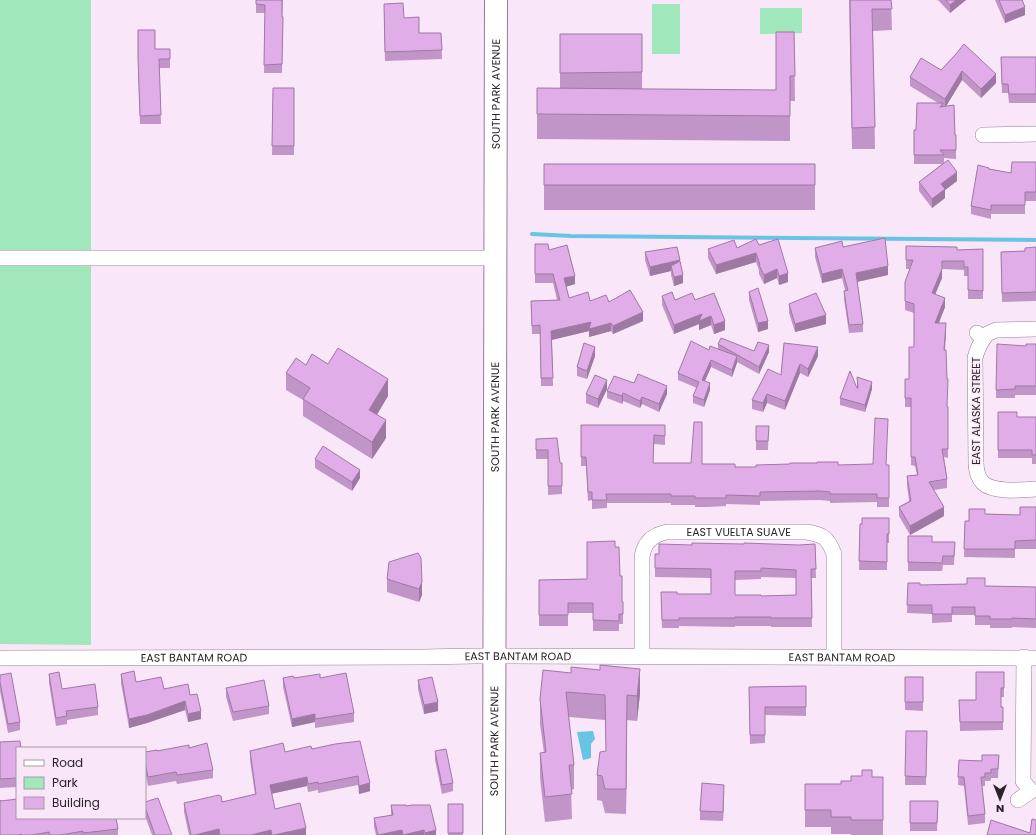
<svg xmlns="http://www.w3.org/2000/svg" width="1036" height="835" viewBox="0 0 1036 835" font-family="Poppins,sans-serif">
<style>
.green{fill:#a0e7bc}
.water{fill:#67c4e4}
.lines{fill:none;stroke-linecap:round;stroke-linejoin:round}
.stream{stroke:#67c4e4;stroke-width:4}
.street-casing{stroke:#918090;stroke-width:16}
.secondary-casing{stroke:#918090;stroke-width:24}
.street{stroke:#fff;stroke-width:15}
.secondary{stroke:#fff;stroke-width:22}
.wall{fill:#c295c8;fill-rule:evenodd}
.shaded-wall{fill:#9e79a3}
.building{fill:#e1ade9;stroke:#9e79a3;fill-rule:evenodd}
.labels{text-anchor:middle;stroke-width:3;stroke-linejoin:round;paint-order:stroke}
.street-label{font-size:11px;fill:#292228;stroke:#f9e6f8}
</style>
<rect width="100%" height="100%" fill="#f9e6f8"/>
<!-- green -->
<path class="green" d="M0,0H91V645L0,644Z
M652,4H680V54H652Z
M760,8H802V33L760,34Z"/>
<!-- water -->
<path class="water" d="M593,731L595,739L591,744V758L583,760L577,732Z"/>
<g class="lines">
<!-- stream -->
<path class="stream" d="M532,234L571,236L1036,240"/>
<!-- street casing -->
<g class="street-casing">
<g id="street">
<path d="M983,135L1036,134"/>
<path d="M0,258H496"/>
<path d="M977,333L984,338L987,334L996,330L1036,329"/>
<path d="M984,338C979,345 977,350 975,358L976,462C976,470 977,477 983,483C994,493 1022,490 1036,489"/>
<path id="s1" d="M642,656V557C644,542 652,535 667,532H807C824,535 828,538 834,554V657"/>
<path d="M1024,657L1023,781L1031,791"/>
<path id="s2" d="M0,658L422,657L475,656L1036,658"/>
<path d="M1018,800L1031,791"/>
</g>
</g>
<!-- secondary casing -->
<g class="secondary-casing">
<g id="secondary">
<path id="s3" d="M494,835L496,0"/>
</g>
</g>
<!-- street -->
<use href="#street" class="street"/>
<!-- secondary -->
<use href="#secondary" class="secondary"/>
</g>
<!-- wall -->
<path class="wall" d="M256,0H283L282,17L283,26L282,73H264L265,13H256Z
M849,0H891L892,30L873,31L875,149H852Z
M937,0H966L950,13L938,0V1Z
M995,0H1022L1025,15L1005,23Z
M384,12L404,18L419,33H441L442,59L385,61Z
M794,32L795,101H790V141L537,139V88H560V34H642V89L776,90Z
M155,49H170V68H159L161,124H140L138,65Z
M956,54L996,83L981,98L962,80L946,106L955,135H956V159L944,158V163L957,181L945,190V198L932,208L919,191V182L942,164H914V130H916L938,103L910,86V77L941,70Z
M1001,57H1036V103H1009L1008,93H1002Z
M273,88H294V155H272Z
M1036,162V201H1025V214H991V219L971,214V206L989,169L1011,173Z
M544,164H815V210H544Z
M535,244L549,250L575,284L566,287L569,298L590,301L609,302L643,321L613,334L611,331L589,337V331L552,340L553,386H541L540,334H532L531,301L557,300L553,283H535Z
M759,245L788,282L779,285L777,278L764,284L759,274V270L756,262L716,274L708,258V249L737,248Z
M906,246L957,250L983,249V299H968V276H964V270L942,269V278L935,294L945,307L939,323L946,331L945,350L947,407H948V458L944,457L947,479V488L934,490L944,516L910,535L899,516V507L909,501L907,485V476L917,475L915,466L911,465V407H905V379H909L914,347V313L905,310V282L910,269H906Z
M843,247L888,275L857,282L863,324V332L849,333L844,299V291L845,290L842,278L822,283L815,257V248Z
M1036,247V301L1002,302L1001,252L1025,251Z
M645,252L680,262L683,283L674,286L671,275V271L650,276L645,260Z
M749,292L768,329L758,332L749,300Z
M662,296L675,300H695L725,330L714,334L711,325L699,330V324L674,334L662,305Z
M789,304L826,324L795,332L789,313Z
M784,343L818,356L808,377L800,373L785,410L767,403L763,412L752,409V400L781,375Z
M718,344L754,351L769,352L759,374L737,362L732,377L711,367L705,381L710,390L704,407L693,403V396L697,388L678,380V373L709,350L718,349Z
M1036,344V395H1015V398H996V390L1026,346Z
M595,356L587,379L577,376V367Z
M328,364L388,396L377,415L386,438L372,459L303,416V400L286,390V373L306,365Z
M857,377L872,389L865,412L840,405V398L857,388Z
M607,389L598,408L586,403V394Z
M607,391L667,394L659,412L642,404L640,408L623,401L622,404L607,398Z
M998,412L1017,417H1036V464H1032V458H998Z
M581,425H665V445L654,444L653,463H656L702,464L735,467H756L838,465H889V507H877V502L830,503V501L820,500L760,501V505L726,504V506L708,507H695V505H671V503H607V508L592,509V500L588,501L586,466H581Z
M756,426H769L768,450H756Z
M536,439L560,463H562V494L548,495V459H536Z
M315,459L360,478L352,491L315,468Z
M1036,507V549H1015V558L964,557L965,521H969L985,514L1020,515Z
M889,518V543H887V570H859L860,524H862Z
M908,536L932,542H955L954,565H943L942,571H908Z
M815,544L816,578H811L812,627H771V626H735V627L679,626V628H662L661,601L677,594H711V578L655,577V554ZM761,577L796,578V595L761,596L735,595V580L761,579Z
M615,547L620,576L622,602H623V624H619V631H593V613H568V626H539V580L587,579Z
M418,553L422,595L419,602L387,592V579Z
M908,583L920,585L1036,587V628L1012,627V628H990V625H975V615H952V622L932,623V614L907,613Z
M543,670L640,694L637,721L627,720L626,814L605,813L602,801L597,800V775L606,751L605,720L569,717L574,765V789L571,790L572,819L545,822L540,778V753H544L540,724V699Z
M1004,672V697H1001V707H1003V730L960,731L959,700H976Z
M49,674L62,689L98,707V715L67,720V724L56,726L49,683Z
M121,674L136,682L190,695L201,719L188,722L185,710L147,723L129,728L121,683Z
M0,675L20,722V730L8,733L0,691Z
M905,677H923V711L905,710Z
M283,678H320L354,713V722L315,728V722L292,727L283,687Z
M418,680L438,711L424,714L418,689Z
M806,686V716L765,715V743L750,744L749,687Z
M226,688L269,706V714L233,721L226,697Z
M906,731H927L926,785H905Z
M0,742L17,748V787L0,788Z
M335,744L370,791L359,794L358,785L318,793V790L308,792L307,786L271,794L275,809L306,835H189L184,812V803L222,802L255,794L250,760V751L285,752L312,749Z
M189,748L213,770V778L177,784L176,781L148,786L145,770V752Z
M435,751L453,783V791L442,794L435,760Z
M999,755L998,778H991V781H985V786H982L985,814V823L968,825L964,786L958,785L959,760L982,761Z
M872,777H883V835H851V834H831V827H805V784H841L851,781Z
M724,793L723,821L700,820V811Z
M1,801L17,818L118,829V835H0Z
M910,801L938,810L937,831H910Z
M145,802L172,835H152L145,816Z
M448,804H463V835H448Z
M391,805L406,806L436,835H376L374,827V818L391,815Z"/>
<!-- shaded-wall -->
<path class="shaded-wall" d="M956,0H966L950,13V5Z
M1025,7V15L1005,23V15Z
M962,71V80L945,108V99Z
M996,74V83L981,98V89Z
M957,172V181L945,190V198L932,208V199L941,184Z
M756,253V262L716,274V265Z
M680,260V269L671,266V271L650,276V267Z
M942,261V278L932,302V293Z
M888,266V275L856,282V273Z
M777,269V278L764,284V275Z
M842,269V278L822,283V274Z
M788,273V282L779,285V276Z
M683,275V283L674,286V277Z
M575,276V284L564,287V278Z
M945,298V307L935,332V323Z
M643,312V321L613,334V326Z
M702,314L711,316V325L699,330V324L674,334V325Z
M826,315V324L795,332V324Z
M725,321V330L714,334V325Z
M768,321V329L758,332V323Z
M591,322L611,323V331L589,337V331L551,340V331Z
M946,323V331L944,359V350Z
M769,345V352L759,374V367Z
M595,347V356L587,379V371Z
M818,347V356L808,377V369Z
M737,356V363L732,377V370Z
M711,360V367L702,387V380Z
M800,364V373L785,410V401Z
M388,379V396L369,427V410Z
M607,380V389L598,408V399Z
M872,382V389L865,412V405Z
M710,383V390L704,407V400Z
M667,386V394L659,412V404Z
M623,393V401L622,404V396Z
M767,394V403L763,412V403Z
M642,397V404L640,408V401Z
M386,420V438L372,459V442Z
M360,470V478L352,491V482Z
M944,507V516L910,535V526Z
M422,582V595L419,602V589Z
M640,669V694L637,721V696Z
M627,695V720L626,814V789Z
M185,701V710L147,723L129,728V719Z
M438,702V711L424,714V705Z
M201,711V719L188,722V714Z
M315,714V722L292,727V719Z
M307,777V786L270,794V785Z
M370,783V791L359,794V786Z
M724,785V793L723,821V812Z
M306,828V835H274Z
M219,829V835H195Z
M271,830V835H251Z
M402,830V835H379Z
M424,830V835H403Z
M436,830V835H425V833Z"/>
<!-- building -->
<path class="building" d="M256,0H282V17H283L282,64L264,65L265,5L256,4Z
M850,0H891L892,9H872L875,127L852,128Z
M946,0H956L950,5Z
M999,0H1022L1025,7L1005,15Z
M403,3L404,18L419,17V33H441L442,50L385,52L384,4Z
M138,30H155V49H170V59H159L161,115L140,116L138,57Z
M776,32H794L795,76H790V116L537,114V88L776,90Z
M560,34H642V72L560,73Z
M964,44L996,74L981,89L962,71L945,99L910,77L921,58L941,70L956,54Z
M1001,57H1036V94H1009L1008,84H1002Z
M273,88H294V146H272Z
M917,103H943L940,107L954,105L955,135H956V150H940L944,155H914V130H916Z
M948,160L957,172L941,184L945,189L932,199L919,182Z
M1012,162H1036V192H1025V205H991V210L971,206L978,165L989,168V169L1011,173Z
M544,164H815V185H544Z
M885,238L888,266L856,273L863,324L849,325L844,291L848,290L842,269L822,274L815,248L842,241L843,247Z
M756,239L759,245L778,239L788,273L779,276L777,269L764,275L759,265H760L756,253L716,265L708,249L734,240L737,248Z
M535,244H548L549,250L567,245L575,276L564,278L569,298L588,292L590,301L606,295L609,302L630,290L643,312L613,326L611,323L589,329L591,322L551,331L553,378H541L540,325L532,326L531,301L560,300L553,274H535Z
M906,246L957,247V250L983,249V291L968,290V267H964V261H942V269L932,293L945,298L935,323H946L944,350H946L947,379H948L947,407H948V449H942L947,479L929,482L944,507L910,526L899,507L911,501L907,476L918,475L915,457H911V398H905V379H909V347H914V304L905,301V282L913,260H906Z
M677,247L680,260L650,267L645,252Z
M1036,247V292L1002,293L1001,252L1025,251V248Z
M680,261L683,275L674,277L671,266Z
M758,288L768,321L758,323L749,292Z
M672,292L675,300L692,293L695,300L714,293L725,321L714,325L711,316L699,321L702,314L674,325L662,296Z
M816,293L826,315L795,324L789,304Z
M721,338L754,351L758,342L769,345L759,367L718,344Z
M691,341L709,350L710,346L737,356L732,370L711,360L702,380L710,383L704,400L693,396L699,382L678,373Z
M584,343L595,347L587,371L577,367Z
M784,343L818,347L808,369L800,364L785,401L767,394L763,403L752,400L768,369L781,375Z
M997,344L1026,346V344H1036V386H1015V389L996,390Z
M338,348L388,379L369,410L386,420L372,442L303,399L310,388L286,373L296,358L306,365L312,354L328,364Z
M850,371L857,388H858L857,377L872,382L865,405L840,398Z
M638,374L667,386L659,404L642,397L640,401L623,393L622,396L607,391L614,376L634,383Z
M595,375L607,380L598,399L586,394Z
M998,412H1017V417H1036V455H1032V450H998Z
M875,418L888,419L886,465H889V498H877V494H830V492L820,491L760,492V496L726,495V498H695V496H671V494H606L607,500H592V492H588L586,457H581V425H665V436L654,435L653,463H691L694,422H702V464H735V467H756V465L790,464V463H817V462H838V465L873,464Z
M756,426H769L768,441H756Z
M557,438L560,463H562V486H548V450H536V439Z
M323,446L360,470L352,482L315,459Z
M1020,507H1036V540L1015,541V549H964L965,521H969V509H985V514L1020,515Z
M862,518H889V534H887V562L859,561L860,524H862Z
M908,536H932V542H955L954,556H943L942,563L908,562Z
M615,541V547H619L620,576H622V602H623V614H619V621L593,620V603H568V615H539V580L587,579V542Z
M692,543L744,544V543L799,545L815,544L816,569H811L812,618H771V617H735V618H679V620H662L661,592H677V594H711V569L655,568V554H659V544L692,545ZM761,568L796,570V595L761,596V595H735V571H761Z
M418,553L421,558L422,582L419,589L387,579L389,562Z
M967,578H985V586L1036,587V619L1012,618V619H990V616H975V607H952V614H932V605H907L908,583H920V585L967,584Z
M600,665L640,669L637,696L627,695L626,789H605L602,776L597,775L600,752L606,751L605,695L566,692L574,765H569L572,794L545,797L540,753L546,752L540,699L543,670L571,673V667L600,670Z
M134,671L136,682L161,677L164,689L188,684L190,695L197,694L201,711L188,714L185,701L147,715L129,719L121,674Z
M59,672L62,689L95,684L98,707L66,711L67,716L56,718L49,674Z
M976,672H1004V688H1001V707H1003V722H960L959,700H976Z
M11,673L20,722L8,724L0,682V675Z
M346,673L354,713L315,719V714L292,719L283,678L293,676L294,678L320,674V678Z
M432,677L438,702L424,705L418,680Z
M905,677H923V702H905Z
M264,680L269,706L233,712L226,688Z
M806,686V707H765V735H750L749,687Z
M906,731H927L926,777L905,776Z
M20,741L21,748H17V778L0,779V742Z
M360,741L370,783L359,786L358,776L318,784V782L308,784L307,777L270,785L275,809L300,803L306,828L274,835H272L271,830L251,835H220L219,829L195,835H191L184,803L219,795L220,796H221L222,802L256,794L250,751L283,743L285,752L311,746L312,749L335,744Z
M207,743L213,770L177,775L176,772L148,777L145,762V752L157,750V751L189,745V748Z
M446,749L453,783L442,785L435,751Z
M982,755H999L998,769H991V773H985V777H981L985,814L968,816L964,777H958L959,760L982,761Z
M862,770H872V777H883V820H851V817H831V810H805V784H841V781H851V776H862Z
M702,783L724,785L723,812L700,811Z
M158,798L172,835H155L145,807V802Z
M17,799V818H116L118,829L83,833V831L61,835H50L49,832L32,835H22L21,834L18,835H0V801L1,800V801Z
M910,801H938L937,823H910Z
M448,804H463V833H448Z
M391,805H406V806L412,805H430L436,830L425,833L424,830L403,835L402,830L378,835L374,818L393,815Z
M1032,819L1036,820V835H987L991,820L1030,833Z"/>
<g class="labels">
<!-- street labels -->
<g class="street-label">
<text dy="4" stroke="none"><textPath href="#s3" startOffset="741">SOUTH PARK AVENUE</textPath></text>
<text transform="translate(976 411) rotate(-90)" y="4">EAST ALASKA STREET</text>
<text dy="4" stroke="none"><textPath href="#s3" startOffset="418">SOUTH PARK AVENUE</textPath></text>
<text dy="4" stroke="none"><textPath href="#s1" startOffset="209">EAST VUELTA SUAVE</textPath></text>
<text dy="4" stroke="none"><textPath href="#s2" startOffset="518">EAST BANTAM ROAD</textPath></text>
<text dy="4" stroke="none"><textPath href="#s2" startOffset="842">EAST BANTAM ROAD</textPath></text>
<text dy="4" stroke="none"><textPath href="#s2" startOffset="194">EAST BANTAM ROAD</textPath></text>
<text dy="4" stroke="none"><textPath href="#s3" startOffset="94">SOUTH PARK AVENUE</textPath></text>
</g>
</g>
<!-- legend -->
<rect x="16" y="747" width="130" height="72" fill="#f9e6f8" stroke="#a698a5"/>
<rect x="24" y="760" width="20" height="6" fill="#ffffff" stroke="#a698a5"/>
<text x="52" y="767" font-size="12" fill="#292228">Road</text>
<rect x="24" y="777" width="20" height="12" fill="#a0e7bc" stroke="#a698a5"/>
<text x="52" y="787" font-size="12" fill="#292228">Park</text>
<rect x="24" y="797" width="20" height="12" fill="#e1ade9" stroke="#a698a5"/>
<text x="52" y="807" font-size="12" fill="#292228">Building</text>
<!-- north arrow -->
<g transform="translate(1000 799) rotate(180)" stroke="#f9e6f8" stroke-width="3" paint-order="stroke">
<path d="M0-3L7 15L0 10L-7 15Z" fill="#292228"/>
<text y="-6" font-size="11" font-weight="bold" text-anchor="middle" fill="#292228">N</text>
</g>
</svg>
